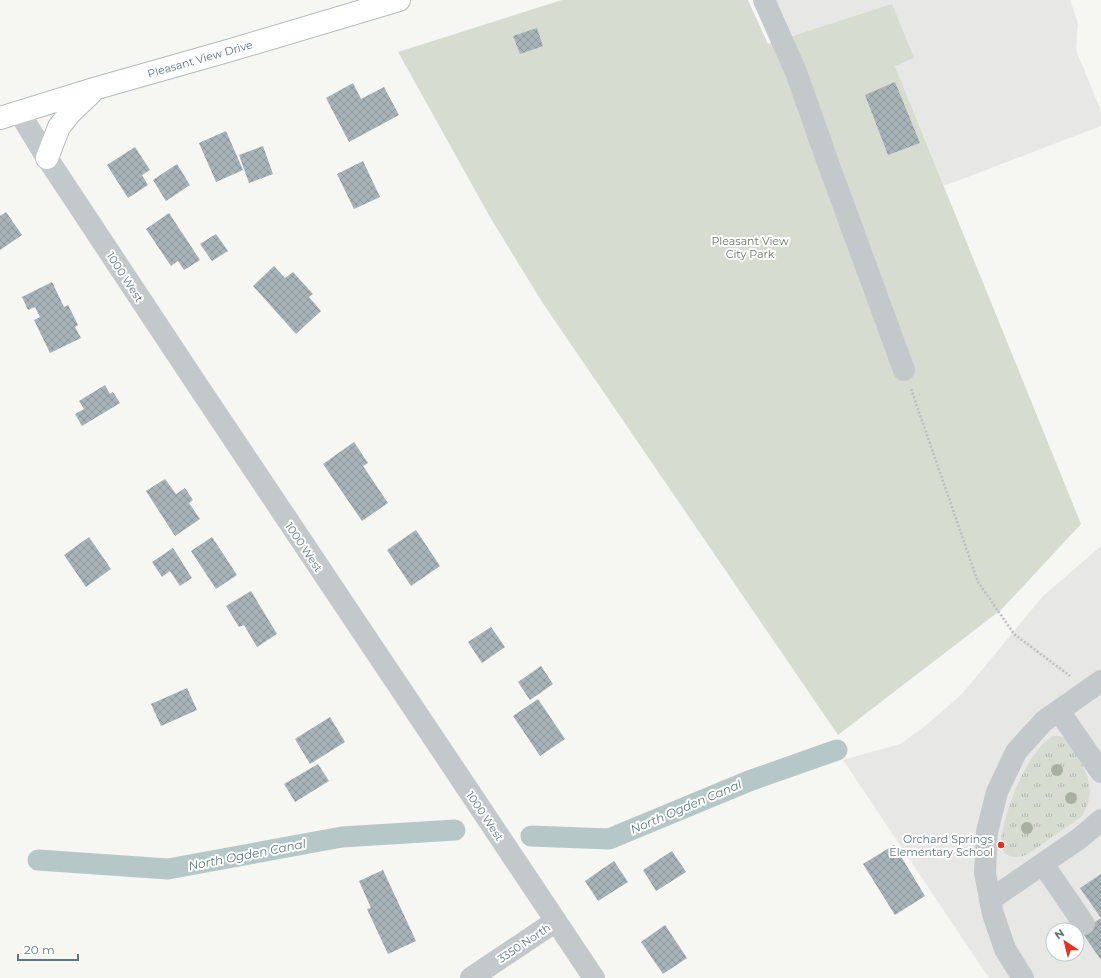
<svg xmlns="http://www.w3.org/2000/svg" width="1101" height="978" viewBox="0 0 1101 978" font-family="Montserrat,sans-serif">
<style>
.built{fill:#e7e8e6;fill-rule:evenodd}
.grass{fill:url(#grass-tufts)}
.park{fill:#d7dcd1}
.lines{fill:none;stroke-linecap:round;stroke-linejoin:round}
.canal{stroke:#b6c7c8;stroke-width:21}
.building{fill:url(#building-cross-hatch)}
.major-casing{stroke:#b4babd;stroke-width:24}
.path{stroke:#babec0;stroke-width:2.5;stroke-dasharray:2 2;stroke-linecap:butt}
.minor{stroke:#c3c8cb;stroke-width:22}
.major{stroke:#fff;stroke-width:22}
.tree{fill:#a7b0a1}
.poi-dot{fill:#ee2d1b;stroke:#fff;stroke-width:1.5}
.labels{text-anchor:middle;stroke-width:4;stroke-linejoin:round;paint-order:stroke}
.street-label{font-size:11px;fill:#5f7680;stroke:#fff}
.park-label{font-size:11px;fill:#67775f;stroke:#fff}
.poi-label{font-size:11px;fill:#5f7680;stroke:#fff;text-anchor:end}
.water-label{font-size:12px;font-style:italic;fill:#5a777b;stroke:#fff}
</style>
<defs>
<pattern id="grass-tufts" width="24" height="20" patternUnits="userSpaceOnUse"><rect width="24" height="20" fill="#d7dcd1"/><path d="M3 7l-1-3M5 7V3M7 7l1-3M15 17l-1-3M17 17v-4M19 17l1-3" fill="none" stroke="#b2b7af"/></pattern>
<pattern id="building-cross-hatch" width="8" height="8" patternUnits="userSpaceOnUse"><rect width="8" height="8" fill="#a7b3b7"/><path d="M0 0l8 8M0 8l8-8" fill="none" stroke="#8b969a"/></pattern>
</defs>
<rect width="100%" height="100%" fill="#f6f6f2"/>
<!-- built -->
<path class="built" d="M775,0H1070L1078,23L1076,50L1101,111V126L944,186L895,66L790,37Z
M1101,546V978H989L843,760L900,744L925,726L961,695L1043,596ZM1053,930H1077V954H1053Z"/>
<!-- grass -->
<path class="grass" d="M1053,736H1059L1065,738C1083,764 1101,788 1081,817L1028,854C1018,859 1004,859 1001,845C1000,833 1011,799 1016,788C1023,771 1037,745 1053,736Z"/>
<!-- park -->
<path class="park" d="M562,0H748L768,44L892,4L914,58L895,66L1081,524L1002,609L838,735L542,302L490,217L398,52Z"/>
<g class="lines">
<!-- canal -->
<path class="canal" d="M531,836L609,839L749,781L837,750
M38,860L168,869L342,837L455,830"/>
</g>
<!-- building -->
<path class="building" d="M537,28L543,46L520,54L513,36Z
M895,82L920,143L888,155L865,95Z
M353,83L361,99L384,87L399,115L349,142L326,98Z
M226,131L243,170L216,182L199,143Z
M263,146L273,174L249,183L239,155Z
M135,147L150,170L142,175L148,185L128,198L107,165Z
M363,161L380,197L354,209L337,174Z
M177,164L190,185L166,201L153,180Z
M6,212L22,235L0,250V216Z
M169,213L200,260L184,270L178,261L171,266L146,229Z
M216,234L228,251L212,261L200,244Z
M274,266L285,278L293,272L313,294L309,297L321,311L296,334L253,286Z
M52,282L64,307L68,305L78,325L75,327L81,338L50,353L34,320L40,317L35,307L28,310L22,297Z
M105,385L110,394L113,392L120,403L82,426L75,414L84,409L79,401Z
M354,442L368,463L363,466L388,503L362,521L323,464Z
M165,479L176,494L185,488L193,500L189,503L200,519L175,536L146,491Z
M416,530L440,566L411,586L387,550Z
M89,537L111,569L86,587L64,555Z
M212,537L237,575L216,589L191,551Z
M173,548L192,578L180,586L170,571L162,577L152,562Z
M251,591L277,634L257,647L244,625L239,627L226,606Z
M491,627L505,647L482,663L468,642Z
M541,666L553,684L530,700L518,682Z
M187,688L197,710L161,726L151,704Z
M538,699L565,739L540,756L513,716Z
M330,717L345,742L310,764L295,739Z
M318,764L329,781L295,802L284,784Z
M894,845L925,896L895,915L863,864Z
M672,851L686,872L656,891L643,870Z
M614,861L628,882L598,901L585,881Z
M383,870L416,941L388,954L367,909L371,908L359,881Z
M1101,874V918L1080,888Z
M1101,918V960L1081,931Z
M665,925L687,958L663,974L641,942Z"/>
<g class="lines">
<!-- major casing -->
<g class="major-casing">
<path id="major" d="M0,118L97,88L231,50L399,0
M47,158L59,127L70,113L91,93"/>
</g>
<!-- path -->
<path class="path" d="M911,389L978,582L1014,634L1070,676"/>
<!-- minor -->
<path class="minor" d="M764,0L796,72L827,160L904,370
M19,112L47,158L196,383L594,978
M1059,711L1101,772
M1043,864L1084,924
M990,900L1080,838L1101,820
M471,978L556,921
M1023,978L1005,949L993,914L985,873L987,832L997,792L1016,752L1044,721L1101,681"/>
<!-- major -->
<use href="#major" class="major"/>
</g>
<!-- trees -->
<g class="tree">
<circle cx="1057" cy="770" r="6"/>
<circle cx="1071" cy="798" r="6"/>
<circle cx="1027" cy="828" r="6"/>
</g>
<!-- markers -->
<circle class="poi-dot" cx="1001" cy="845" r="4"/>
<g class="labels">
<!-- street labels -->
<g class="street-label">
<text transform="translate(200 59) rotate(-16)" y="4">Pleasant View Drive</text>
<text transform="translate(125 277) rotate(57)" y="4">1000 West</text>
<text transform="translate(304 547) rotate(56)" y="4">1000 West</text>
<text transform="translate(485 816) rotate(56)" y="4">1000 West</text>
<text transform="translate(524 943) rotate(-34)" y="4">3350 North</text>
</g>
<!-- park labels -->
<g class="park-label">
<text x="750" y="245">Pleasant View<tspan x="750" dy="13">City Park</tspan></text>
</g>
<!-- poi labels -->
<g class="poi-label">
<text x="993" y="843">Orchard Springs<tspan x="993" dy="13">Elementary School</tspan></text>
</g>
<!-- water labels -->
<g class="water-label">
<text transform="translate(686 807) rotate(-23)" y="4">North Ogden Canal</text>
<text transform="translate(247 855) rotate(-11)" y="4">North Ogden Canal</text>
</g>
</g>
<!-- north arrow -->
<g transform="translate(1065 942) rotate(325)"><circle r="19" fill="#ffffff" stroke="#bfc8cc"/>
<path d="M0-3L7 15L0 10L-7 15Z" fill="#ee2d1b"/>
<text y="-6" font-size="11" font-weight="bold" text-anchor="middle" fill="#5f7680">N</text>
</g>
<!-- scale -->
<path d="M18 954v6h60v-6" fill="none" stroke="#5f7680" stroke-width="2"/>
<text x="24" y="954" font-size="12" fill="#5f7680" stroke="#ffffff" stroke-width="3" paint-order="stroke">20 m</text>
</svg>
